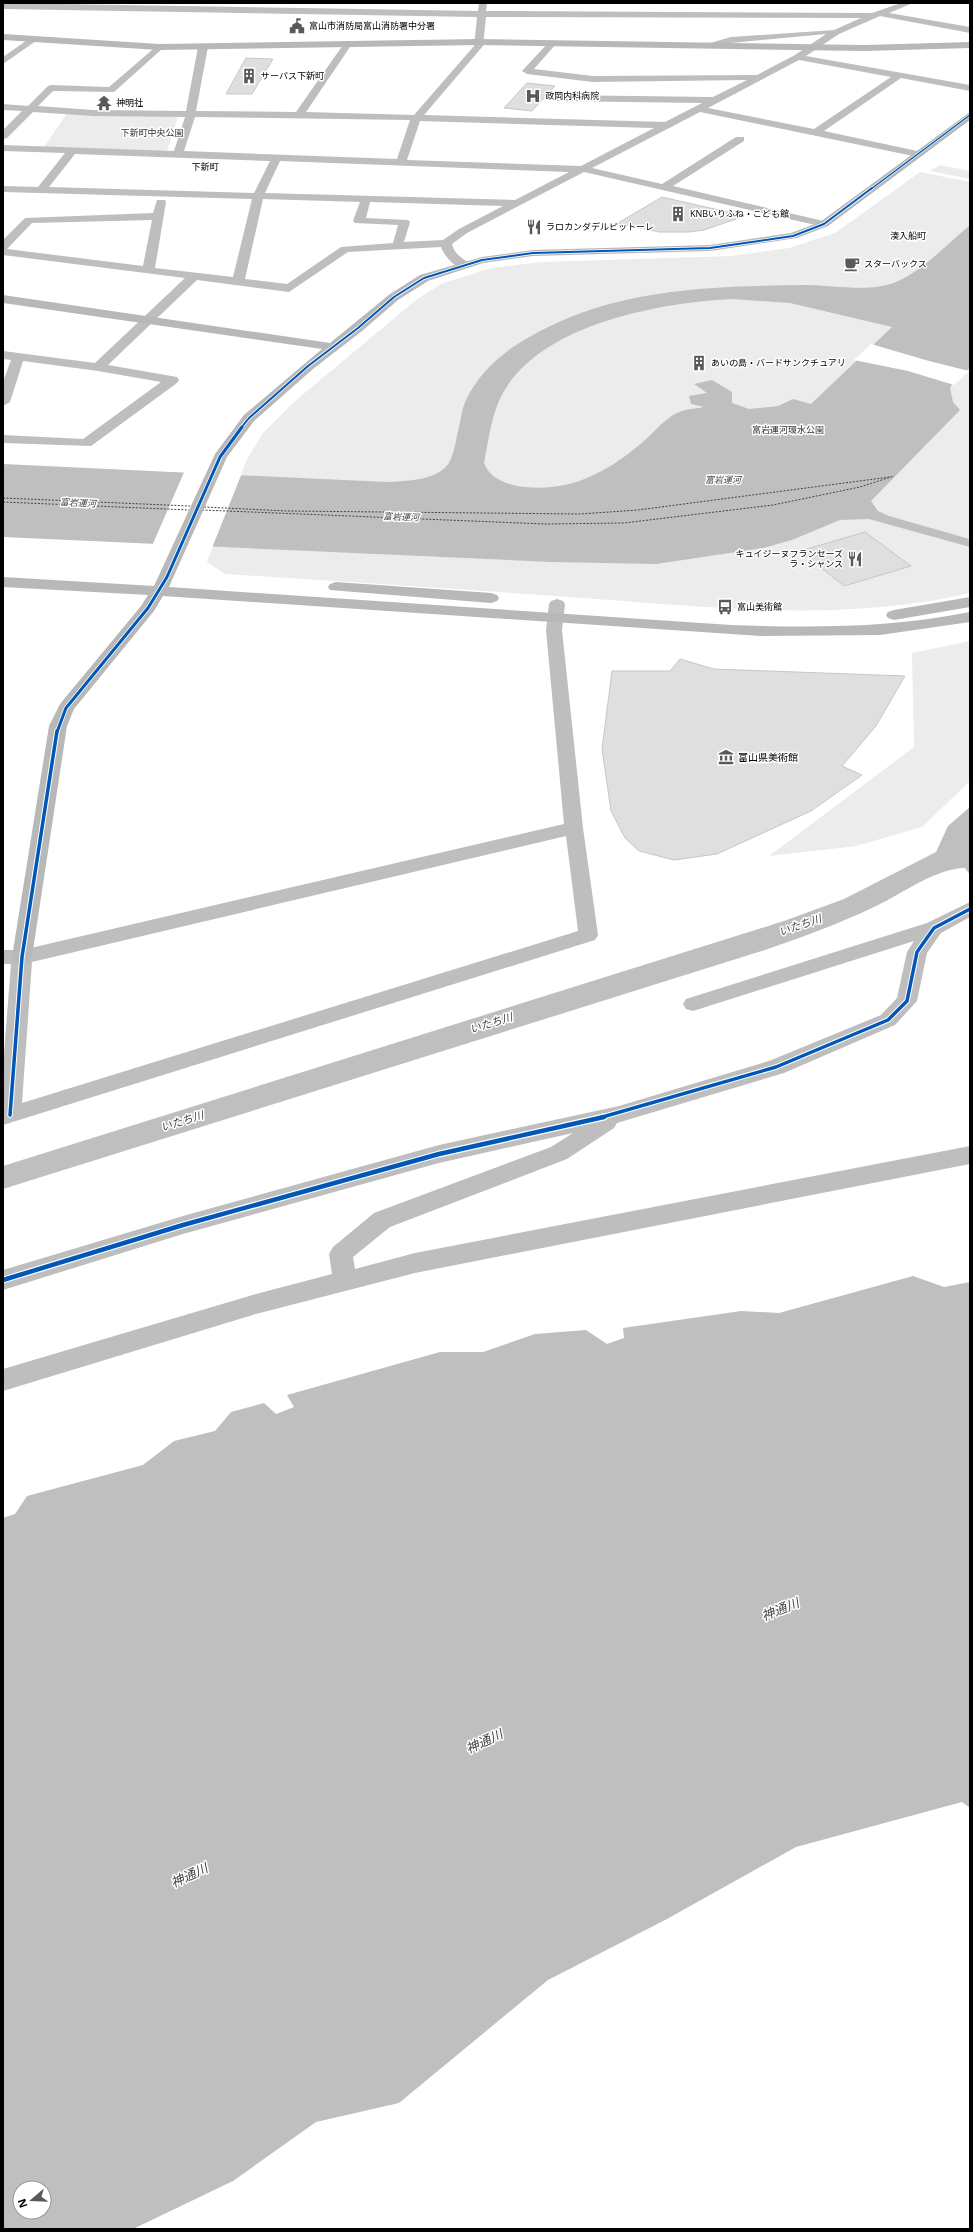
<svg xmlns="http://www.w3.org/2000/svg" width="973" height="2232" viewBox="0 0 973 2232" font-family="'Open Sans','Noto Sans JP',sans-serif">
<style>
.green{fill:#ececec}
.water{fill:#bfbfbf;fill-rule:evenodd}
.pier{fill:#fff}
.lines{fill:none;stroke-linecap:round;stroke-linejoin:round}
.ferry{stroke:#444;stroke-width:1;stroke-dasharray:2 1.5;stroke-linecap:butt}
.building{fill:#dfdfdf;stroke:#c7c7c7}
.street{fill:#bebebe;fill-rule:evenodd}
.secondary{fill:#b8b8b8;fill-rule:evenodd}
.cycleway-far4-casing{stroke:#fff;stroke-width:2.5}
.cycleway-far3-casing{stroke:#fff;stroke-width:3.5}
.cycleway-far2-casing{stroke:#fff;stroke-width:4.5}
.cycleway-far1-casing{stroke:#fff;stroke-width:5.5}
.cycleway-casing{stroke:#fff;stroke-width:7}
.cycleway-far4{stroke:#0057b8;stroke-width:1.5}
.cycleway-far3{stroke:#0057b8;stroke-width:2}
.cycleway-far2{stroke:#0057b8;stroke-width:3}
.cycleway-far1{stroke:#0057b8;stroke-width:3.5}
.cycleway{stroke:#0057b8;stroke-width:4.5}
.labels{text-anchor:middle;stroke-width:3;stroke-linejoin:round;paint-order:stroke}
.far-poi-label{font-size:9px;fill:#000;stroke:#fff;text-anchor:start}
.far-park-label{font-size:9px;fill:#333;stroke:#fff}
.far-neighbourhood-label{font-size:9px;fill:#000;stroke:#fff}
.far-water-label{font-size:9px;font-style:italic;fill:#444;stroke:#fff}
.poi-label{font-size:10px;fill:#000;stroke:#fff;text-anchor:start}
.water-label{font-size:11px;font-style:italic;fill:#444;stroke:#fff}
.near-water-label{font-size:13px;font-style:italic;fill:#444;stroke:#fff}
</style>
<rect width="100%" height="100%" fill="#fff"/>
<!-- green -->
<path class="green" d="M68,112L179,114L167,151L44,147Z
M940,165L970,171V179L930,171Z
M920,172L970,182V593C847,622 721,608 596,599C473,590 349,582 225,574L207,562L247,459L263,433L295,401L416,300L441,284L491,268L542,262L731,256L789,248L835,233Z
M970,641V781L922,827L856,846L769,856L914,747L912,653Z"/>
<!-- water -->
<path class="water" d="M970,225V368L956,378L950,388L953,402L960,410L871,501L878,511L889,516L966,538L970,540V547L869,519L840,520L792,540L763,548L656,564L552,562L3,537V464L386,482C405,481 440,481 450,461C455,451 456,438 459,427C461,419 462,408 466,400C478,374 501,353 526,339C610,288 711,286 806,285C833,285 870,293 896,282C924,270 947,244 970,225ZM731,299L790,303L892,327L811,404L793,399L778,406L749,409L732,403V392L712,380L694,384L707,393L689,396L691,404L704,407C695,409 684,409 677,413C667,417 653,433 644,441C607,473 568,494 517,486C503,483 489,477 484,463C489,438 492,409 506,388C547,323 660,303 731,299Z
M970,807V875L965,868C936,868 902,894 876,906C841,923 805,936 768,949L3,1189V1166L784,921L844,899L936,852L948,826Z
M913,1276L944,1287L970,1282V1808L962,1802L796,1847L667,1919L548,1980L399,2103L316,2122L233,2181L133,2229H3V1518L15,1514L27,1496L143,1465L174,1441L215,1431L231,1412L264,1403L276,1414L294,1407L287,1395L440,1352H483L535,1334L586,1330L607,1344L624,1338L623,1328L741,1311L779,1313ZM20,2188H44V2212H20Z"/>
<!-- pier -->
<path class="pier" d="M871,344L929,361L969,371L954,385L908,371L854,360Z
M185,470L242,473L212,548L152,546Z"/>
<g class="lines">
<!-- ferry -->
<path class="ferry" d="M3,498L190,506
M3,502L189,510
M204,507L287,511L580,514L638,510L890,477
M202,510L545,524L624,523L773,505L860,487L894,476"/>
</g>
<!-- building -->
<path class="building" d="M246,58L273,59L252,94H226Z
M527,83L555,86L532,111L504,108Z
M662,197L745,216L704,230L689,232H659L618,223Z
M865,532L911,566L844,586L800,551Z
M680,659L714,669L905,676L876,726L842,766L862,775L811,811L717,854L674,860L639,851L625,838L611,811L602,749L612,671H670Z"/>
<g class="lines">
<!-- street -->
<path class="street" d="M3,3L478,11L479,3H487L486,11L872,13L901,3H913L889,13L970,27V33L880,16L839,34L806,56L970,85V91L901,78L824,131L922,152L923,154L918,157L700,112L592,168L662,184L736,137H744V141L673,186L828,222L830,224L824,227L584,172L467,233L452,244C455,256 463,257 470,265L468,267C456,271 445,257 441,247L348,252L289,292L197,280L108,365L177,377L179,380L177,383L91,446L3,443V435L83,439L161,382L98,371L23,361L10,402L3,406V382L11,360L3,359V351L95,363L185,278L3,255V240L25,218L153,213L157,200H165L166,202L155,268L233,277L252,199L3,192V186L38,187L65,153L3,151V145L174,151L185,117L93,116L33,112L7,138L3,139V130L22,111L3,110V104L28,106L48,86L51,85L109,87L159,44L164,47L162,49L114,92L53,91L38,106L93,110L186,111L198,47L203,44L208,47L196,111L296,112L345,42L348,41L352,44L306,112L414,115L474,46L477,17L3,9ZM486,17L861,18L834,30L731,37L703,45L707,48L731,43L826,34L795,55L757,75L593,76L534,69L556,44L552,41L549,42L522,71L527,74L593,82L747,80L713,97L555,95L550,98L555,101L702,103L665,122L424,115L483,46ZM799,60L891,77L814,129L708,108ZM195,117L410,120L397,159L184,151ZM420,121L654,128L581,166L407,160ZM75,154L270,161L254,193L49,187ZM280,161L569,172L515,200L265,193ZM263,199L360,202L353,221L355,223L398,225L393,243L341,247L287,284L245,279ZM370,202L503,206L459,229L443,240L404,242L410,222L408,220L366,218ZM152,220L143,266L7,249L32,223Z
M33,36L36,37V41L3,64V57Z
M557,599L563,601L565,604L562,630L583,828L598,935L595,940L3,1125V1066L11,964H3V950H22L564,824L546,630L549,604L551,601ZM566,836L578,931L22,1103L32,962Z
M970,902V917L941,933L927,953L917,1001L895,1025L784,1073L617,1123L614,1128L567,1159L390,1227L353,1257L355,1269L415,1253L970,1146V1164L415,1273L256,1314L3,1391V1369L256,1294L332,1274L329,1254L333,1247L374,1213L551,1147L573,1133L439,1163L183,1234L3,1290V1270L183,1216L439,1145L619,1106L769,1061L881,1015L897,998L907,952L914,941L693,1011L686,1009L683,1004L686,999L927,923Z"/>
<!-- secondary -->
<path class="secondary" d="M3,34L159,44L479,39L864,45L970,42V48L864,51L479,45L159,50L3,40Z
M970,112V120L828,226L797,238L710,251L533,256L483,263L428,281L398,300L362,331L313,369L254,421L227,457L169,587L731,625C812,628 890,628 970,612V622L880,635L761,636L163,596L154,611L74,709L67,726L32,957L29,962L22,964L15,962L12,957L49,726L60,704L141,606L148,595L3,587V577L154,586L215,454L244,415L322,349L3,303V295L330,343L390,294L420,275L482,257L533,250L710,245L791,233L820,222Z
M336,582L491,593L497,595L499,598L497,601L491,603L330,590L328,587L330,584Z
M970,597V607L894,620L888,618L886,615L888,612L894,610Z"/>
<!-- cycleway-far4 casing -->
<g class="cycleway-far4-casing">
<path id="cycleway-far4" d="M871,189L970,115"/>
</g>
<!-- cycleway-far3 casing -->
<g class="cycleway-far3-casing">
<path id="cycleway-far3" d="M241,428L249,418L308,366L358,328L394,297L424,278L482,260L533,253L710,248L793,236L824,224L872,188"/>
</g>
<!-- cycleway-far2 casing -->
<g class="cycleway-far2-casing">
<path id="cycleway-far2" d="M57,732L66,708L148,608L167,577L220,457L242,427"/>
</g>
<!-- cycleway-far1 casing -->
<g class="cycleway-far1-casing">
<path id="cycleway-far1" d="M10,1115L22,957L57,731
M599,1118L776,1067L888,1020L907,1001L917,952L934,928L970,909"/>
</g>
<!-- cycleway casing -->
<g class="cycleway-casing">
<path id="cycleway" d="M3,1280L183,1225L439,1154L604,1117"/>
</g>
<!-- cycleway-far4 -->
<use href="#cycleway-far4" class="cycleway-far4"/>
<!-- cycleway-far3 -->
<use href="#cycleway-far3" class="cycleway-far3"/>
<!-- cycleway-far2 -->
<use href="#cycleway-far2" class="cycleway-far2"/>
<!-- cycleway-far1 -->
<use href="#cycleway-far1" class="cycleway-far1"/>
<!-- cycleway -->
<use href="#cycleway" class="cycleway"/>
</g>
<!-- icons -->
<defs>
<g id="civic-bare" transform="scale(1.2)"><path d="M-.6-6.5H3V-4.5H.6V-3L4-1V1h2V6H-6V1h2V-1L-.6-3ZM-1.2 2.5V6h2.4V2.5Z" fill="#595959" stroke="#fff" stroke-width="2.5" paint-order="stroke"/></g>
<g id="building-bare" transform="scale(1.2)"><path d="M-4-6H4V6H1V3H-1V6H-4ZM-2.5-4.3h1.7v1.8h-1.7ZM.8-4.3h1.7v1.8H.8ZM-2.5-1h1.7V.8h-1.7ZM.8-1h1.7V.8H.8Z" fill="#595959" stroke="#fff" stroke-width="2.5" paint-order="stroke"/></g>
<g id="hospital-bare" transform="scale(1.2)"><path d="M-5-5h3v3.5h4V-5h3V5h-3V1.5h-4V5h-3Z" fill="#595959" stroke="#fff" stroke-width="2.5" paint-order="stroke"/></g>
<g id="temple-bare" transform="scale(1.2)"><path d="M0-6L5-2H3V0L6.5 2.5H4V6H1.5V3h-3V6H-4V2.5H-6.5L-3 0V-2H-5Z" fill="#595959" stroke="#fff" stroke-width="2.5" paint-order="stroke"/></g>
<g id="restaurant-bare" transform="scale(1.2)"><path d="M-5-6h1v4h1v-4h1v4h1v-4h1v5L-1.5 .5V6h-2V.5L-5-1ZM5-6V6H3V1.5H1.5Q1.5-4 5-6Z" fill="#595959" stroke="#fff" stroke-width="2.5" paint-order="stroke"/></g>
<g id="cafe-bare" transform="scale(1.2)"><path d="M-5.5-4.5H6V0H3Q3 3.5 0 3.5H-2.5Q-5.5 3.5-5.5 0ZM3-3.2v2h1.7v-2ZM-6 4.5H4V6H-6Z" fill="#595959" stroke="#fff" stroke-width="2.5" paint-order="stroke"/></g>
<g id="bus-bare" transform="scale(1.2)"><path d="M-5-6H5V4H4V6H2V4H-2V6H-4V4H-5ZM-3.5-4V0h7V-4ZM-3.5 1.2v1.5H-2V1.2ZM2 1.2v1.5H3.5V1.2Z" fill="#595959" stroke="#fff" stroke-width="2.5" paint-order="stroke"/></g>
<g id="museum-bare" transform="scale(1.2)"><path d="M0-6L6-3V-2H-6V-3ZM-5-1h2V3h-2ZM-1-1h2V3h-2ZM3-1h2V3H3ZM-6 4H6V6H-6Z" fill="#595959" stroke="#fff" stroke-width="2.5" paint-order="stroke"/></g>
</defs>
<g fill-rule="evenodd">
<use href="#civic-bare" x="297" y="26"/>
<use href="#building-bare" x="249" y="76"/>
<use href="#hospital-bare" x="533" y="96"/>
<use href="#temple-bare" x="104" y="103"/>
<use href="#building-bare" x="678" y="214"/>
<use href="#restaurant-bare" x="534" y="227"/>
<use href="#cafe-bare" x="852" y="264"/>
<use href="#building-bare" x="699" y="363"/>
<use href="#restaurant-bare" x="855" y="559"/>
<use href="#bus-bare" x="725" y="607"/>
<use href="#museum-bare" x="726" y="757"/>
</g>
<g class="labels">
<!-- far-poi labels -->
<g class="far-poi-label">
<text x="309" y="29">富山市消防局富山消防署中分署</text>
<text x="261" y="79">サーパス下新町</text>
<text x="545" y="99">政岡内科病院</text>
<text x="116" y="106">神明社</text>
<text x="690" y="217">KNBいりふね・こども館</text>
<text x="546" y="230">ラロカンダデルピットーレ</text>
<text x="864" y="267">スターバックス</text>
<text x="711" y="366">あいの島・バードサンクチュアリ</text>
<text x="843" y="557" text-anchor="end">キュイジーヌフランセーズ<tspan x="843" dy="10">ラ・シャンス</tspan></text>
<text x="737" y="610">富山美術館</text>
</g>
<!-- far-park labels -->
<g class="far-park-label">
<text x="152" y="136">下新町中央公園</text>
<text x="788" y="433">富岩運河環水公園</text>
</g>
<!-- far-neighbourhood labels -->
<g class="far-neighbourhood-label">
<text x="205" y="170">下新町</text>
<text x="908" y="239">湊入船町</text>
</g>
<!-- far-water labels -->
<g class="far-water-label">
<text x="723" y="483">富岩運河</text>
<text transform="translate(78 503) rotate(3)" y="3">富岩運河</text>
<text transform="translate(401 517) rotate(2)" y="3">富岩運河</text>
</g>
<!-- poi labels -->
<g class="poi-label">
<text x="738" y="761">富山県美術館</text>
</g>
<!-- water labels -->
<g class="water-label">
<text transform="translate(800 925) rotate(-19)" y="4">いたち川</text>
<text transform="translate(491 1023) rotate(-17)" y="4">いたち川</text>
<text transform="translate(182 1121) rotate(-17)" y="4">いたち川</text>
</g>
<!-- near-water labels -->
<g class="near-water-label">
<text transform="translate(780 1609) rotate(-22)" y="5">神通川</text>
<text transform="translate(484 1741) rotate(-25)" y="5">神通川</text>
<text transform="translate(189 1875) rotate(-25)" y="5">神通川</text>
</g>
</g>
<!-- border -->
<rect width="973" height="2232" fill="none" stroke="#000000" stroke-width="8"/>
<!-- north arrow -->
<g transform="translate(32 2200) rotate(251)"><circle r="19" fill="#ffffff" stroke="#999999"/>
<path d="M0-3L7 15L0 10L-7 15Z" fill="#595959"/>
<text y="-6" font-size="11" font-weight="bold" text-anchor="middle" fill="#000000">N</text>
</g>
</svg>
